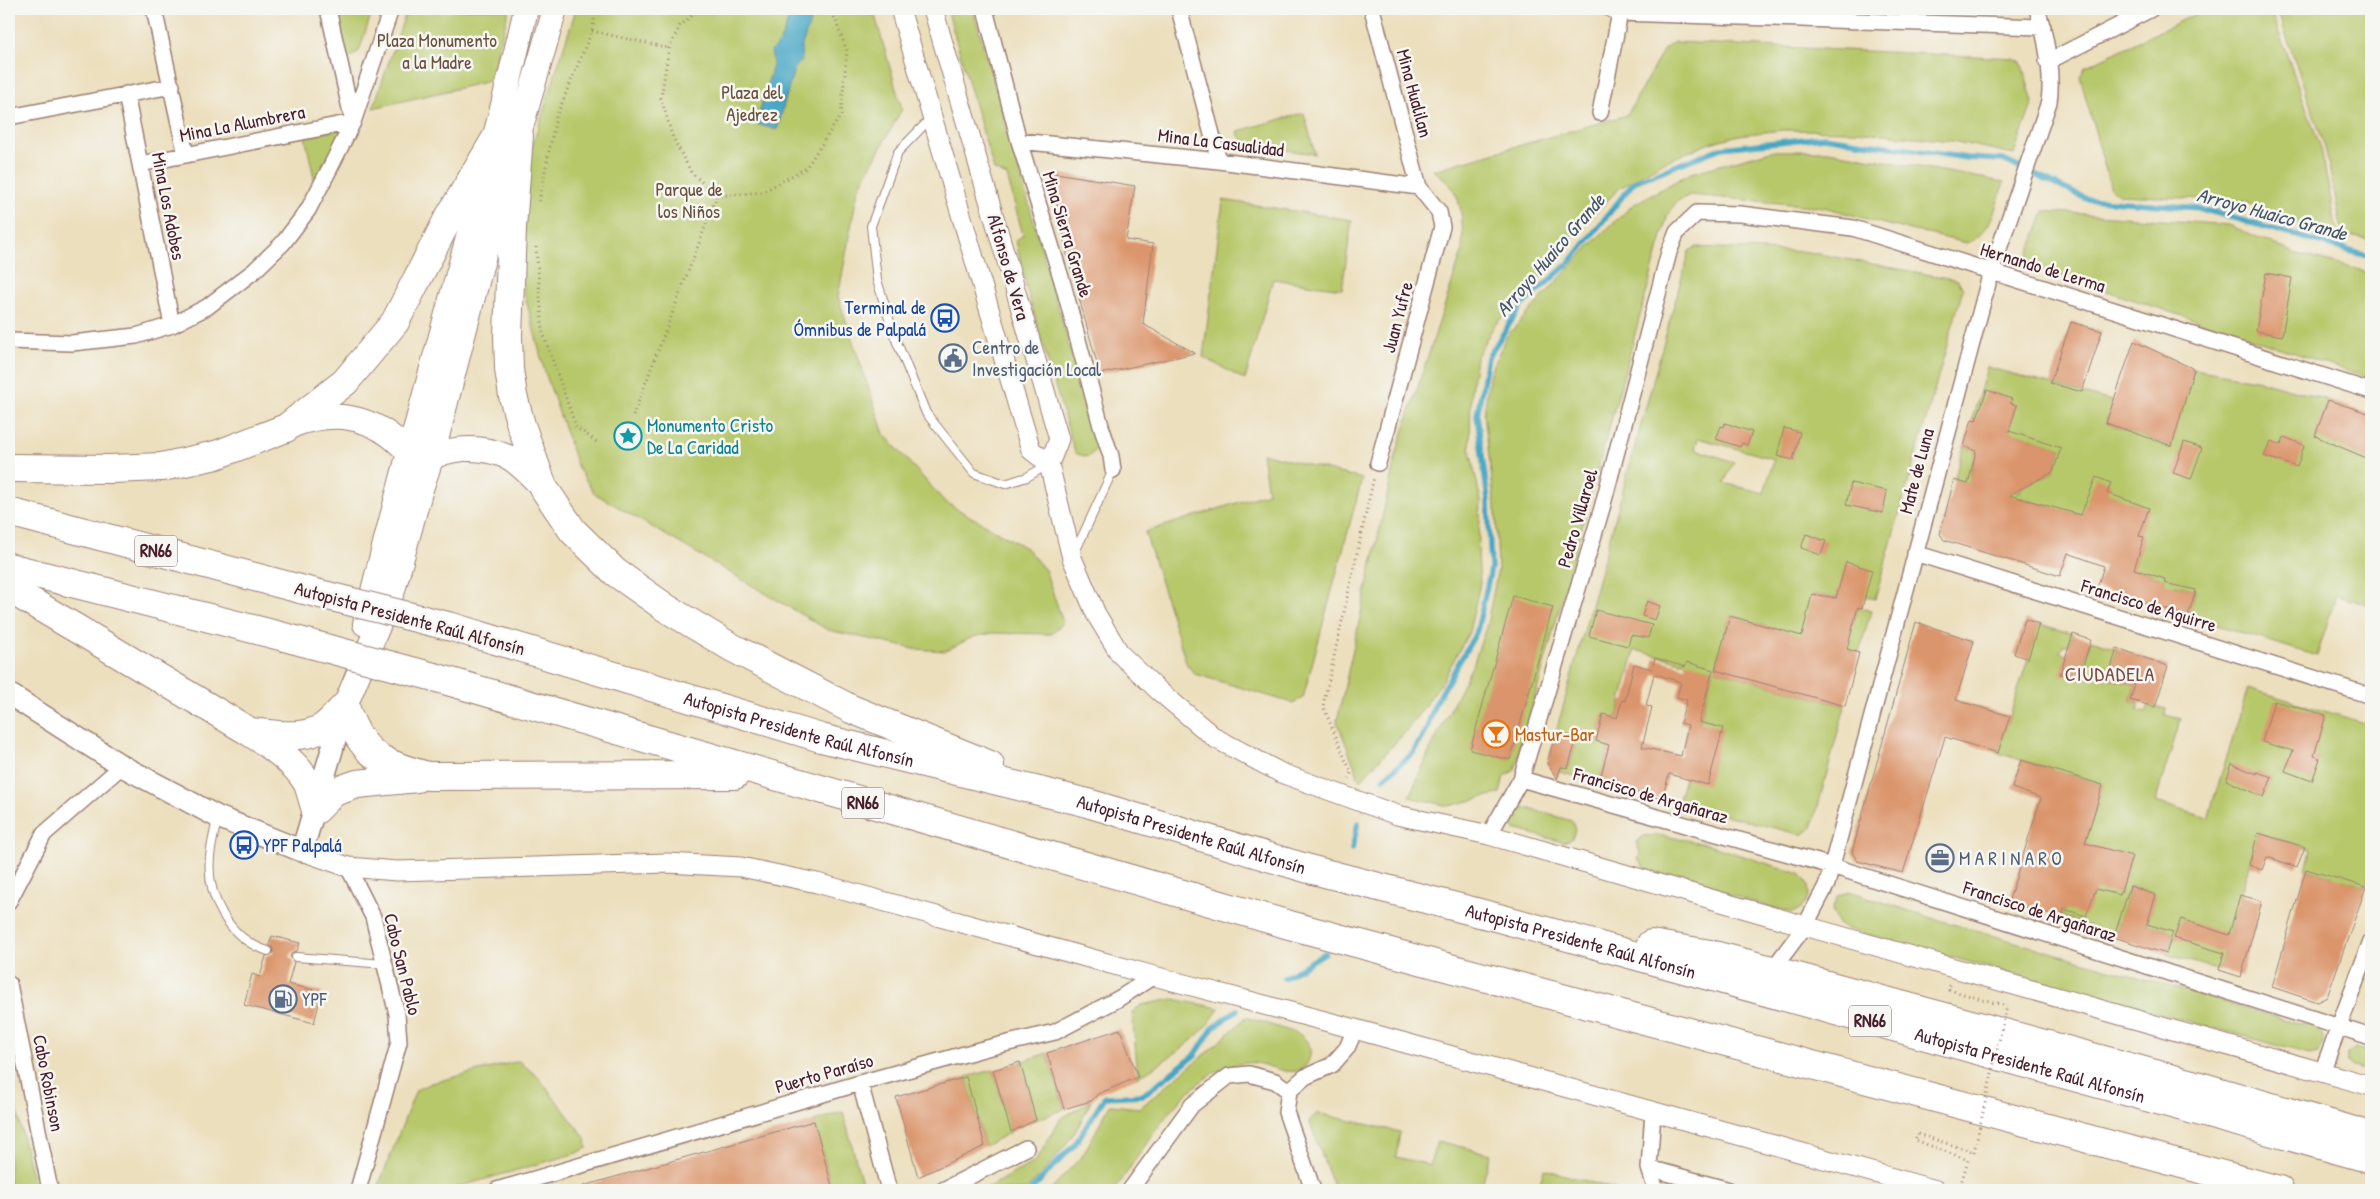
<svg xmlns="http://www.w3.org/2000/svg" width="2380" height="1199" viewBox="0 0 2380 1199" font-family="'Patrick Hand',sans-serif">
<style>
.green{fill:#b7c86b;stroke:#80744b;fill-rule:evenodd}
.water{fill:#45a6c4;stroke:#486278}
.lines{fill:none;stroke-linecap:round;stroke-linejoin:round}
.stream{stroke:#45a6c4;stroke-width:5.5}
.building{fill:#db956c;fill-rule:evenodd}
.service-casing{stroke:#9b7f74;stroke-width:10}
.minor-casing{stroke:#9b7f74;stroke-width:18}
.tertiary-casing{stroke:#9b7f74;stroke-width:21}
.secondary-casing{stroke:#9b7f74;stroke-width:24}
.primary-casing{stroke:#9b7f74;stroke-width:26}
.motorway-casing{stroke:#9b7f74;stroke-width:30}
.path{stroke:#9b7f74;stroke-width:3;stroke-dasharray:1 4;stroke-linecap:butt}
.service{stroke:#fff;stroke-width:8}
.minor{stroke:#fff;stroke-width:15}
.tertiary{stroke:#fff;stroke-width:19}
.secondary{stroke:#fff;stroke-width:21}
.primary{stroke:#fff;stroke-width:24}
.motorway{stroke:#fff;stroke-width:28}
.motorway-bridge-casing{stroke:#9b7f74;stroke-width:30;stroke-linecap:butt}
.path-bridge{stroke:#9b7f74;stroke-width:3;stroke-dasharray:1 4;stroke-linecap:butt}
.motorway-bridge{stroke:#fff;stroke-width:28}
.labels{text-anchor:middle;stroke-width:5;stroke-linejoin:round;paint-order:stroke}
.shield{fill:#f6f6f2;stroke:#7e6067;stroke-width:1}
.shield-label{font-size:18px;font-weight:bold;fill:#4a1f2b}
.park-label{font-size:19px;fill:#6b523e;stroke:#f6f6f2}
.street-label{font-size:19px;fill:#4a1f2b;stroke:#f6f6f2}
.transit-label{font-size:19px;fill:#164399;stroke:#f6f6f2;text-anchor:end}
.service-label{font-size:19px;fill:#4e5e75;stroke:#f6f6f2;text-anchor:start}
.culture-label{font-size:19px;fill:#0d838f;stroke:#f6f6f2;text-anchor:start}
.food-label{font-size:19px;fill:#c56008;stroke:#f6f6f2;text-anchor:start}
.water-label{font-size:20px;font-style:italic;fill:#485568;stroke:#f6f6f2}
.neighbourhood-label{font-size:20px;letter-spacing:1px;fill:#7d4842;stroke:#f6f6f2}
</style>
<rect width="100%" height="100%" fill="#f6f6f2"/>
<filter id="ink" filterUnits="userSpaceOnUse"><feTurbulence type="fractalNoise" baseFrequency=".02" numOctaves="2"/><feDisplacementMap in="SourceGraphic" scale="10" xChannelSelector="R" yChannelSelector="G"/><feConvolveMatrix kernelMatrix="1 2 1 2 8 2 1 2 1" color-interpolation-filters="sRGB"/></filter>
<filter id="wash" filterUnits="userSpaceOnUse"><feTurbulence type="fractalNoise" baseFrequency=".0096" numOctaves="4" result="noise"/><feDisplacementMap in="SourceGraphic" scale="20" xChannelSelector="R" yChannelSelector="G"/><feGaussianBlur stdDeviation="1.12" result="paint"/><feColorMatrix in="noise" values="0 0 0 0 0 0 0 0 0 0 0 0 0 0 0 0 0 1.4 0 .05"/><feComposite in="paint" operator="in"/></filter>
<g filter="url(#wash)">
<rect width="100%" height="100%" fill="#ecdfbd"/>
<!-- green -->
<path class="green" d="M335,9H373L359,51L350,58L346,55Z
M407,9H509L490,81L373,108Z
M576,9H873L902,109L858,189L838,297L884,434L945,502L1026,548L1045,570L1063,622L1052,634L993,633L973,637L945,651L915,649L828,630L594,493L578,468L544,369L523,288L524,172Z
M947,9H973L1097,443V449L1088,457L1077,454L1074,450L1027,290L1016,241L1023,235L1007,176L994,170Z
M2206,9H2270L2321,148L2338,237L2290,221L2246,201L2120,195L2111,189L2080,77L2085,67Z
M2277,9H2371V240L2343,235L2325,147Z
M1674,42L2014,58L2021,62L2033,102L2014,154L1952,141L1855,131L1782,130L1739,135L1710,143L1664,162L1620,188L1577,230L1547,270L1494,326L1476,358L1471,390L1470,450L1481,502L1478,554L1480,584L1469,632L1442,682L1408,729L1360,781L1337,721L1397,451L1462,252C1463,233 1464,203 1451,186C1447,180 1439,175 1433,170L1627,115L1664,49Z
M1304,113L1315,154L1250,145L1239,136L1238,131Z
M346,128L316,187L305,136Z
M1771,151H1828L2004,182C1996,204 1992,234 1967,243L1888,225L1824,207L1690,195L1677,201L1668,214L1515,770L1504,776L1500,793L1449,806L1409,797L1432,746L1474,662L1487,624L1498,569L1496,516L1484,413L1490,373L1506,337L1593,242L1634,204L1691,173Z
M1223,200L1352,220L1342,289L1273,279L1245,380L1203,357Z
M2044,211L2229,225L2294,253L2371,273V378L2025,264Z
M1696,247L1808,252L1958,280L1963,289L1875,599L1839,589L1836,598L1813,594L1848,625H1853L1858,607L1871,611L1859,653L1730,616L1715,670L1845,706L1812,828L1802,835L1678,803L1713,670L1635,650L1599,783L1560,772L1561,767L1569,768L1577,738L1556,732L1689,251ZM1698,438L1774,459L1764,493L1724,483L1734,462L1695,449Z
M1987,367L2112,401L2106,423L2171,446L2194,369L2261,381L2328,400L2316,436L2371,460V606L2336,595L2317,656L2188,616L2196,590L2175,585L2167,609L2158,606L2165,579L2134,569L2143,537L2080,515L1954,480L1964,446L1976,451L1970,474L1998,488L2020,492L2026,469L2029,477L2040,479L2053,472L2061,448L1972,419Z
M1262,453L1362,479L1303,698L1292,703L1195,674L1187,665L1145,532L1268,493Z
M2039,624L2073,634L2069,645H2063L2060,652L2067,656L2079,679L2091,640L2117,648L2108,678L2135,685L2130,700L2139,703L2138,711L2146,713L2149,705L2166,709L2165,715L2181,719L2155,802L2208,818L2248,688L2371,725V871L2366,887L2306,869L2311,849L2258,833L2219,970L2166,954L2173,932L2147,924L2155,895L2130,886L2115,934L2062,917L2103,785L1998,753Z
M1523,807L1572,821L1575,830L1572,839L1563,842L1514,829L1510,820L1514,811Z
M1658,835L1702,843L1800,874C1814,888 1811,905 1792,913L1647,871L1638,859L1640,853L1636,842L1644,836Z
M1849,891L1928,917L2315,1028L2322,1034L2324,1043L2319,1052L2309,1054L1844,928L1838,924L1832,909L1838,896Z
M1173,999L1219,1008C1202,1039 1167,1059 1138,1077L1132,1012L1142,1005Z
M1246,1017L1299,1034C1312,1043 1314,1055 1304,1068C1285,1079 1266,1060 1245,1063C1183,1071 1149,1145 1114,1190H1050L1083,1155L1110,1105L1140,1108C1175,1077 1213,1050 1246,1017Z
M2355,1048L2371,1052V1072L2353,1067L2347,1062V1054Z
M1047,1053L1064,1109L1036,1120L1020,1062Z
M519,1061L539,1078L586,1139L587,1148L577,1153L447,1190H377L416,1090L431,1083Z
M993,1070L1011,1132L985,1146L966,1077Z
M9,1076L35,1190H9Z
M1091,1101C1076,1137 1052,1163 1026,1190H983L1036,1161L1060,1119Z
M843,1112L864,1190H833L814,1121Z
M1317,1113L1400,1132L1396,1157L1430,1165L1437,1141L1491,1154L1480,1190H1335L1309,1121Z
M1544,1169L1618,1190H1538Z"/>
<!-- water -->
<path class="water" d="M792,9H815L801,48L802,61L794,69L777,130L756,124L773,65L771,51L780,42Z"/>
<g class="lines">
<!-- stream -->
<path class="stream" d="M1384,778L1413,753L1427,728L1434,706L1477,631L1491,568L1488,501L1477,415L1488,357L1521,306L1571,261L1634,182L1721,148L1824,137L1967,158L2003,160L2087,199L2198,208L2371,257
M1352,849L1358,823
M1284,978L1325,953
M1031,1190L1075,1144L1105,1097L1143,1095L1195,1055L1213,1028L1237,1010"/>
</g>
<g id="blocks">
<!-- building -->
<path class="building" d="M1056,173L1135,186L1126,240L1153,244L1143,324L1195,353L1100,374L1065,247L1063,230L1051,180Z
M2266,273L2292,278L2282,336L2256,331Z
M2071,322L2102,331L2082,392L2050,383Z
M2134,341L2194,369L2172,446L2106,423Z
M1987,390L2012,399L2010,403L2017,405L2009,431L2061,448L2053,472L2009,495L2081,515L2096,477L2111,483L2107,493L2149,508L2139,536L2144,537L2134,569L2165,579L2164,583L2196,590L2188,616L2097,588L2104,566L2068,553L2060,576L1944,540L1940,534L1954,480L1968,484L1976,451L1964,446L1972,419L1976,420Z
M2328,400L2371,414V460L2315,436Z
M1725,423L1752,432L1747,445L1742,443L1740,447L1716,439L1721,426L1724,427Z
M1784,428L1800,432L1793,460L1777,456Z
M2284,437L2304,445L2297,467L2264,456L2271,441L2281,445Z
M2184,442L2202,448L2191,479L2173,473Z
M1851,483L1887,491L1883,513L1846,505Z
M1806,534L1826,541L1821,555L1801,548Z
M1846,562L1872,570L1862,608L1858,607L1847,649L1859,653L1845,706L1715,670L1730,616L1802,636L1812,594L1836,598Z
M1513,596L1553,607L1510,760L1470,750Z
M1647,601L1660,606L1655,620L1642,616Z
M1596,610L1652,625L1648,638L1631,635L1628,646L1589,636Z
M2025,619L2039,624L2028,659L2014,654Z
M1916,622L1974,641L1956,700L2010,716L1998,753L1945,737L1903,873L1857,861L1852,852Z
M2073,634L2091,640L2079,679L2060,674Z
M2117,648L2168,666L2155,707L2130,700L2135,685L2108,678Z
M1655,658L1685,667L1687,662L1713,670L1699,722L1723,728L1708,785L1669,774L1662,799L1599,783L1609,745L1596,741L1603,714L1617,718L1622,700L1625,701L1634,664L1652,669ZM1654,674L1681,682L1677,697L1687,700L1680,723L1688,725L1681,756L1642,747L1652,707L1646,706Z
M2274,701L2326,715L2314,756L2320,759L2312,781L2285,771L2293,751L2262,742Z
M1556,732L1577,738L1568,768L1561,767L1557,779L1547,763Z
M2021,760L2103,785L2085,843L2132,856L2120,895L2096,889L2086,916L2064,909L2062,917L2008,903L2041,798L2012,788Z
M2232,764L2257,774V772L2272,777L2264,797L2226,780Z
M2258,833L2305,847L2297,867L2267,857L2262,870L2249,865Z
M2306,869L2366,887L2327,997L2317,1002L2272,987Z
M2130,886L2156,895L2147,924L2173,932L2166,954L2114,937Z
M2240,895L2262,901L2241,977L2219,970L2224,953L2174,938L2181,919L2229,935Z
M272,936L300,943L297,951L293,952L290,956L294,962L288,984L322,992L314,1023L244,1005L252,974L260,977L266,956L273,953V948L269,945Z
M1120,1029L1138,1077L1098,1094L1091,1101L1064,1109L1047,1053Z
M1020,1062L1036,1120L1011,1132L993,1070Z
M966,1077L985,1146L918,1177L896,1097Z
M814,1121L833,1190H584L583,1186Z"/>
</g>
</g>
<g filter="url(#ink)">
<use href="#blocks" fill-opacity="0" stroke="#9b7f74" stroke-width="1"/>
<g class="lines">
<!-- service casing -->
<g class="service-casing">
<path id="service" d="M931,118L898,152L871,226L877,280L894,335L926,413L974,473L1005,484L1027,477L1049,464
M1075,552L1113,470
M217,819C215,831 211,844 210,857C206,897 229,939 268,951
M296,957L384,964"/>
</g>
<!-- minor casing -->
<g class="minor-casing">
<path id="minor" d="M154,9L186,155
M985,9L1019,141L1063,284L1101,426L1111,456L1113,470
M1179,9L1219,161
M1372,9L1419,187L1439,212L1442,227L1378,463
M1610,9L1620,13L2043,27
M2047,62L2151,9
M126,94L172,325
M1600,113L1620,13
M9,117L172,86
M1019,141L1219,161L1419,187
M140,164L353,122L328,9
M9,341L72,343L136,336L172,325L207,307L254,271L283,243L308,210L330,168L353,122L391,9
M1915,553L2371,696
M1521,779L1832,866L2371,1037
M1489,835L1521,779L1602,508L1669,252L1677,232L1697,213L1740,214L1853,228L2371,391
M348,867L373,917L397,1014L399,1042L358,1190
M9,901L44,834L122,766
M1772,970L1805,926L1827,884L1991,272L2049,102C2053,75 2046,35 2037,9
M9,984L50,1190
M2322,1072L2371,941
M860,1083L889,1190
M1653,1112L1649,1168L1656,1190
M1649,1168L1729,1190
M497,1190L860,1083L983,1049L1055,1032L1118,999L1154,976
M943,1190L1026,1148
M1130,1190L1192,1105L1229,1076L1249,1074L1275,1081L1289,1091
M1313,1190L1286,1112L1289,1091L1305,1077L1332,1065L1347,1048L1355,1029"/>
</g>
<!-- tertiary casing -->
<g class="tertiary-casing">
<path id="tertiary" d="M900,9L1031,450L1049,464
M933,9L1059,439L1049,464
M1049,464L1072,558L1096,614L1120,654L1159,691L1215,738L1281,773L1397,815L1489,835L1805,926L2371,1086
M302,851L348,867L397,871L667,863L741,867L817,883L1154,976L1355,1029L1936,1190"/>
</g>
<!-- secondary casing -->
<g class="secondary-casing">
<path id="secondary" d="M9,694L122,766L218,817L302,851L345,706"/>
</g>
<!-- primary casing -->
<g class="primary-casing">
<path id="primary" d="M293,425C328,412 361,413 392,437C402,446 409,451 414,464
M423,463C446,446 481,445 508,457C520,463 532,478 543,487
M365,624C414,418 479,216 526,9
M345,706L393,590L420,492L432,456L481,266L555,9"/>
</g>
<!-- motorway casing -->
<g class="motorway-casing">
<g id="motorway">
<path d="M519,136L512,228L508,336L509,369L513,396L521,425L543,487L573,531L615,572L666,608L731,647L851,709L990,765"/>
<path d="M9,468L111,469L162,467L216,455L286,428L345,382L395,322L447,221L495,140"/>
<path d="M9,512L304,590"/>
<path d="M9,567L288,638"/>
<path d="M9,591L20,595L250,732C274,734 305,741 325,726C332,720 339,712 345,706C360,754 381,764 428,776L735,775"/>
<path id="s1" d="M452,627L821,738L1084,802L1309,869L1499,918L2371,1159"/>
<path d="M434,677L1293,926L2279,1190"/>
<path d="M250,732C271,745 296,762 308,784C311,792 313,802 316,810L334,792L357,784L417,778"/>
<path d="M1651,944L1710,954L1772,970L2203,1087L2371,1136"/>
</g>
</g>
<!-- path -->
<path class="path" d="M699,9L680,26L669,48L661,98L673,138L691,172L717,196L763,192L806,168L841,115L847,51L831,9
M592,31L669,48
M539,201L556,117L592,31L596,9
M536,247L543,333L576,427L597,442
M633,416L717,196
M1349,779L1351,773L1323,706L1374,477
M1950,985L1949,990L2007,1006
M1959,1190L1968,1160L1915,1140L1917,1134L1974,1152"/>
<!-- service -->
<use href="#service" class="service"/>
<!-- minor -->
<use href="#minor" class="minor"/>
<!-- tertiary -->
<use href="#tertiary" class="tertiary"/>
<!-- secondary -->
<use href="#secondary" class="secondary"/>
<!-- primary -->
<use href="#primary" class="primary"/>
<!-- motorway -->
<use href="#motorway" class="motorway"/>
<!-- motorway-bridge casing -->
<g class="motorway-bridge-casing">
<path id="motorway-bridge" d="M304,590L452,627
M288,638L434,677"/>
</g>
<!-- path-bridge -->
<path class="path-bridge" d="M1974,1152L2007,1006"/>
<!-- motorway-bridge -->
<use href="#motorway-bridge" class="motorway-bridge"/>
</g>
</g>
<!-- icons -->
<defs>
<g id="bus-ring" transform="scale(1.4375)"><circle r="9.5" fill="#f6f6f2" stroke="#1a4fb4" stroke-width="1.5"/><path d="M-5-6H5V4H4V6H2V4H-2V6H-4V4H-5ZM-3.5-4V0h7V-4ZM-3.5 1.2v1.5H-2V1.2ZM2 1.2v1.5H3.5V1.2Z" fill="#1a4fb4"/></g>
<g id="civic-ring" transform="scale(1.4375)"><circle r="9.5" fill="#f6f6f2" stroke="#5c6f8a" stroke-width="1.5"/><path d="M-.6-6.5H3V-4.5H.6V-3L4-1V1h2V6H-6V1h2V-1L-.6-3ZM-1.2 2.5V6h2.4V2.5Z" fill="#5c6f8a"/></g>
<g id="sight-ring" transform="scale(1.4375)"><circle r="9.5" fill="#f6f6f2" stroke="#0f9aa8" stroke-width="1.5"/><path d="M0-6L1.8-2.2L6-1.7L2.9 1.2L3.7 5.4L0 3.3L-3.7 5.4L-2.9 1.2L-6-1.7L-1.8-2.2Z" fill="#0f9aa8"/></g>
<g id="bar-ring" transform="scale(1.4375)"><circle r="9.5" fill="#f6f6f2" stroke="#e8710a" stroke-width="1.5"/><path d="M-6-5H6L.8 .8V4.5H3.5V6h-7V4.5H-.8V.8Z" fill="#e8710a"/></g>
<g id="office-ring" transform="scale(1.4375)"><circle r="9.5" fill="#f6f6f2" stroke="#5c6f8a" stroke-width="1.5"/><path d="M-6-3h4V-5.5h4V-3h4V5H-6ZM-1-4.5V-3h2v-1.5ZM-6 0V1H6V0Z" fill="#5c6f8a"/></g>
<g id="fuel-ring" transform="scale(1.4375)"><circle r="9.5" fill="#f6f6f2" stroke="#5c6f8a" stroke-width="1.5"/><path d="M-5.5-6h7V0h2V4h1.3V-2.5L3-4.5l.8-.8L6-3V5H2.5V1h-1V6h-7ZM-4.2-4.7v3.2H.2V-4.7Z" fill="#5c6f8a"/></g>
</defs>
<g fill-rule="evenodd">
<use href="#bus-ring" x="945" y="318"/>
<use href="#civic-ring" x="953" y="358"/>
<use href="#sight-ring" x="628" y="436"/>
<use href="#bar-ring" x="1496" y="734"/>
<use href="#bus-ring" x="244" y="845"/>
<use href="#office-ring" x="1940" y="858"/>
<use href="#fuel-ring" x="283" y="999"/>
</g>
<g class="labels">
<!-- shield labels -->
<g class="shield">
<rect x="135" y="535.5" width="42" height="31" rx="4"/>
<rect x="842" y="787.5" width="42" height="31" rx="4"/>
<rect x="1849" y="1005.5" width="42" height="31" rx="4"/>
</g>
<g class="shield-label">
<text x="156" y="557">RN66</text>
<text x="863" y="809">RN66</text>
<text x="1870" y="1027">RN66</text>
</g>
<!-- park labels -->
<g class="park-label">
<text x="437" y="47">Plaza Monumento<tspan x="437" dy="22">a la Madre</tspan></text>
<text x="752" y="99">Plaza del<tspan x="752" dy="22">Ajedrez</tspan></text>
<text x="689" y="196">Parque de<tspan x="689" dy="22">los Niños</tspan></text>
</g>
<!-- street labels -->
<g class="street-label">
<text transform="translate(1415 93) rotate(75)" y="7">Mina Hualilan</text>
<text transform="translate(242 123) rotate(-11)" y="7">Mina La Alumbrera</text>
<text transform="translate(1221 142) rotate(7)" y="7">Mina La Casualidad</text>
<text transform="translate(169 206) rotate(79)" y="7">Mina Los Adobes</text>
<text transform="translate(1068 234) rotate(73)" y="7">Mina Sierra Grande</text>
<text transform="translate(1009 267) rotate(74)" y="7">Alfonso de Vera</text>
<text transform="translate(2043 267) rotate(17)" y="7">Hernando de Lerma</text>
<text transform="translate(1397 317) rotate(-75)" y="7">Juan Yufre</text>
<text transform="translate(1916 471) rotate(-75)" y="7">Mate de Luna</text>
<text transform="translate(1577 518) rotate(-74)" y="7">Pedro Villaroel</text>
<text transform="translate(2149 605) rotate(17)" y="7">Francisco de Aguirre</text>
<text transform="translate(410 618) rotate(15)" y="7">Autopista Presidente Raúl Alfonsín</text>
<text dy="7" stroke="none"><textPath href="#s1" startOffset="362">Autopista Presidente Raúl Alfonsín</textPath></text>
<text transform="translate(1651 795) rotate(16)" y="7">Francisco de Argañaraz</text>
<text dy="7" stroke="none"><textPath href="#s1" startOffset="768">Autopista Presidente Raúl Alfonsín</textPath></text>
<text transform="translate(2040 911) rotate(18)" y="7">Francisco de Argañaraz</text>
<text dy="7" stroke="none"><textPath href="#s1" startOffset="1172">Autopista Presidente Raúl Alfonsín</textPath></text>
<text transform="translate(403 964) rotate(76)" y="7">Cabo San Pablo</text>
<text dy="7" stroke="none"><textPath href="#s1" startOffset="1638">Autopista Presidente Raúl Alfonsín</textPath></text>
<text transform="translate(824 1073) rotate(-16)" y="7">Puerto Paraíso</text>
<text transform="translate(49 1083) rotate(79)" y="7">Cabo Robinson</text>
</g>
<!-- transit labels -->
<g class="transit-label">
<text x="926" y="314">Terminal de<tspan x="926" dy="22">Ómnibus de Palpalá</tspan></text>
<text x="263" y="852" text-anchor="start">YPF Palpalá</text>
</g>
<!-- service labels -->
<g class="service-label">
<text x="972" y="354">Centro de<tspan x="972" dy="22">Investigación Local</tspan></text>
<text x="1959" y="865">M A R I N A R O</text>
<text x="302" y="1006">YPF</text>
</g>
<!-- culture labels -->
<g class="culture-label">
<text x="647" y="432">Monumento Cristo<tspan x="647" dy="22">De La Caridad</tspan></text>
</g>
<!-- food labels -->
<g class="food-label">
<text x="1515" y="741">Mastur-Bar</text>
</g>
<!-- water labels -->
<g class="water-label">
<text transform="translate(2272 214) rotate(15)" y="7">Arroyo Huaico Grande</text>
<text transform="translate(1550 255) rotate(-49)" y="7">Arroyo Huaico Grande</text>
</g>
<!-- neighbourhood labels -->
<g class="neighbourhood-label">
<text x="2110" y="681">CIUDADELA</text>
</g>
</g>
<!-- margin -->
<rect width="2380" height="1199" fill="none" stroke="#f6f6f2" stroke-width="30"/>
</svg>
